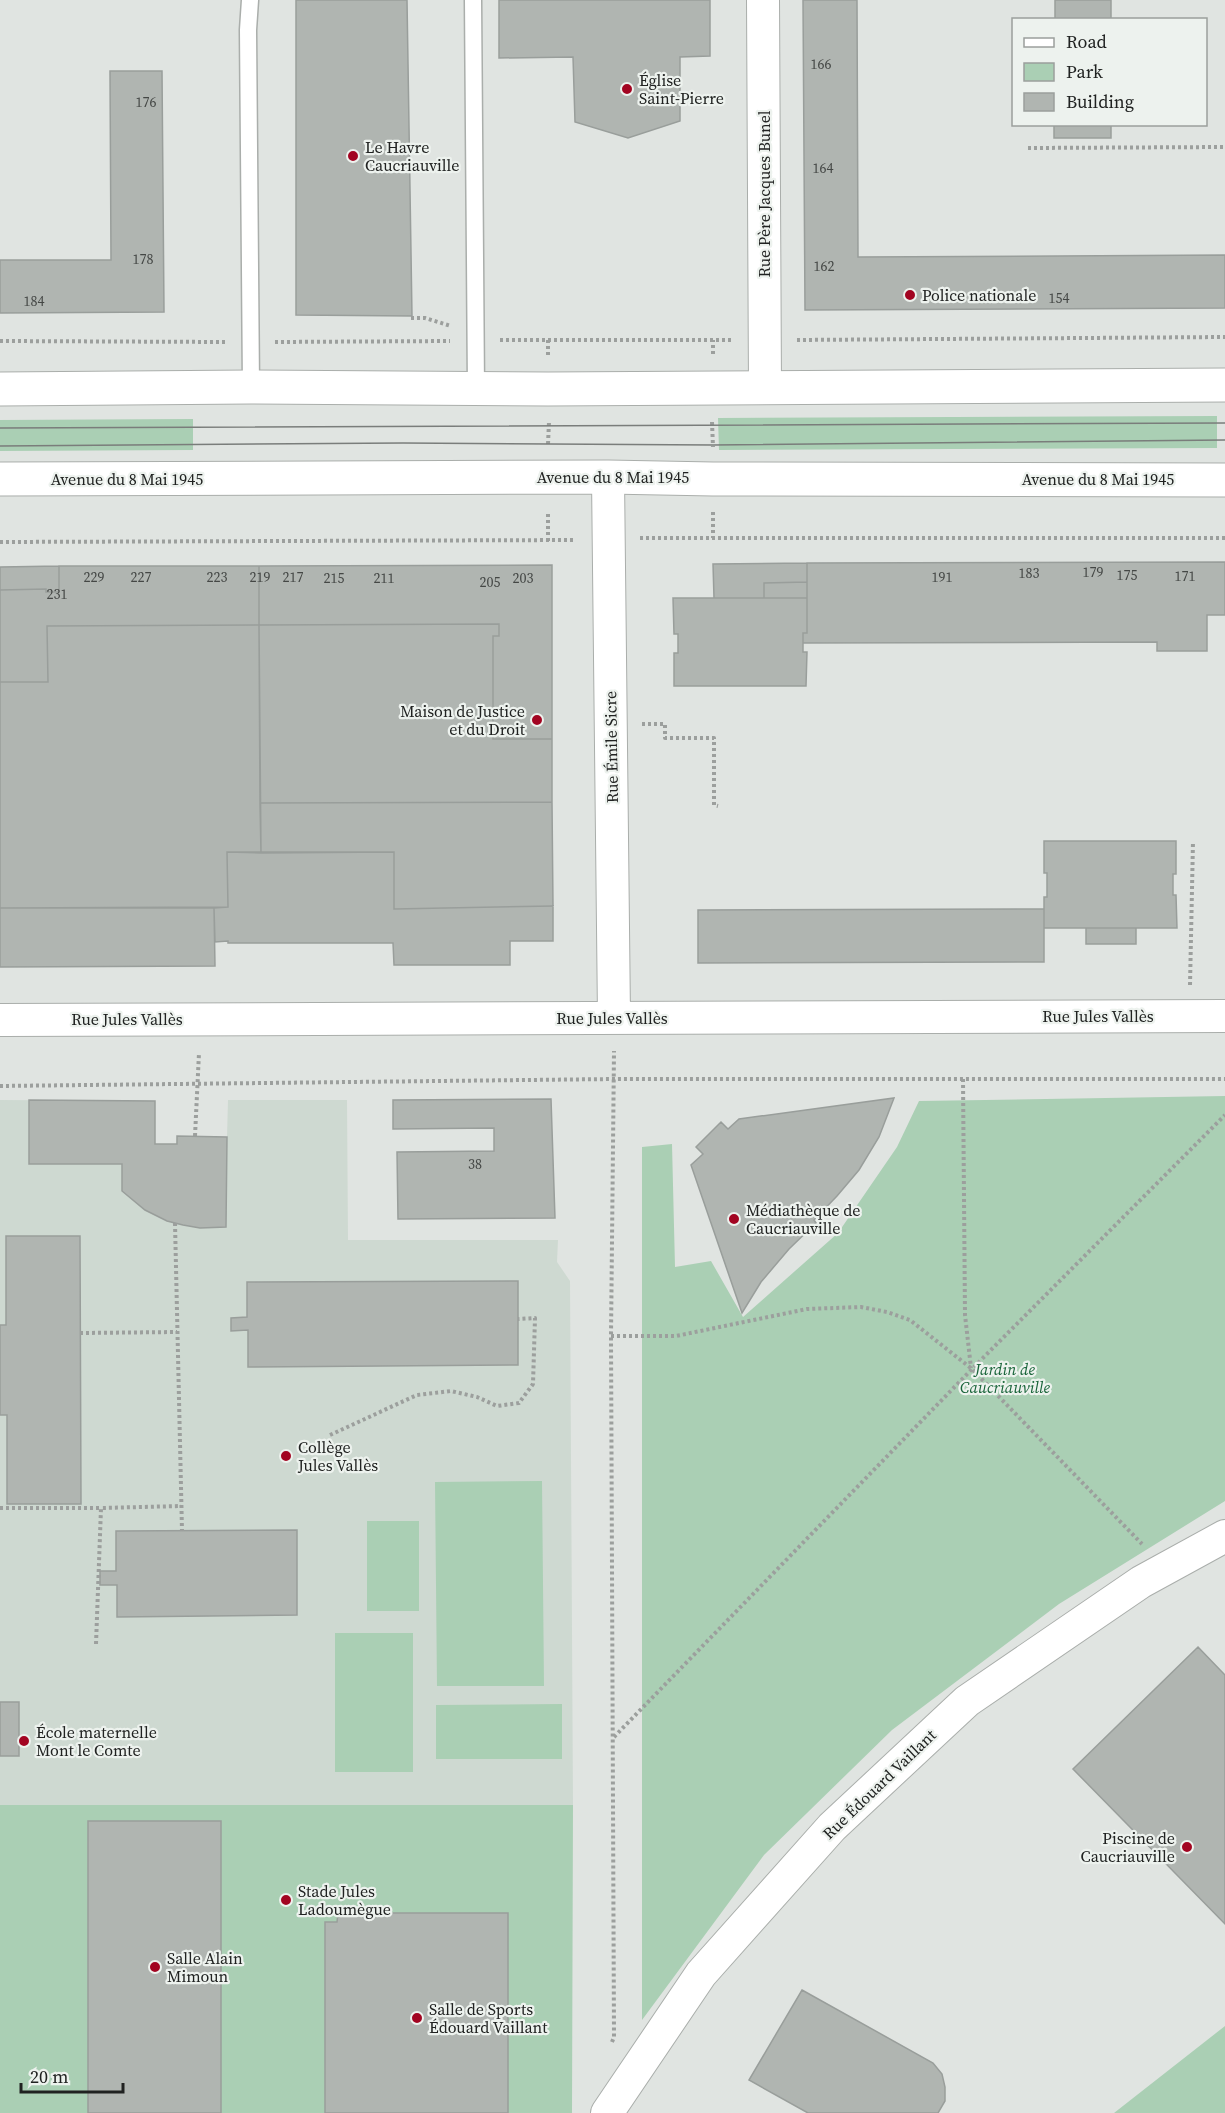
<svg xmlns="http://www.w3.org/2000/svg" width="1225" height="2113" viewBox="0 0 1225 2113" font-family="'Source Serif 4',serif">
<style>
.built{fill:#ced9d1}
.green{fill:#aacfb4}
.building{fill:#b0b5b1;stroke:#999e9b;stroke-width:1.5}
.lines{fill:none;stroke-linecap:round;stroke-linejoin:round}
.service-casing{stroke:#aaaeab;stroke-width:19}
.minor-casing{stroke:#aaaeab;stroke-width:34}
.tertiary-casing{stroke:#aaaeab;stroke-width:35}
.path{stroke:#9c9f9d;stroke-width:4;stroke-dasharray:3 3;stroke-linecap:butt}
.service{stroke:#fff;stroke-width:16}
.minor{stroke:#fff;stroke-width:32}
.tertiary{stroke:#fff;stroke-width:33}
.tram{stroke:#7a7d7b;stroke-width:1.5}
.poi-dot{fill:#a20421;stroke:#edf2ee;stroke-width:2}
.labels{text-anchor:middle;stroke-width:4.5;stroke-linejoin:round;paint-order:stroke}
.number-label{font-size:14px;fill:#444745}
.poi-label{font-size:16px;fill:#202221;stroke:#edf2ee;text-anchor:start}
.street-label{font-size:16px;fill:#202221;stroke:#edf2ee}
.park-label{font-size:16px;font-style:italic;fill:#186439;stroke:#edf2ee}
</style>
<rect width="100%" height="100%" fill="#e0e4e1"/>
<!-- built -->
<path class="built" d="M0,1100L155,1101V1144H176L177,1136L227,1137L228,1100H347L348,1240H558L557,1262L570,1281L573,1805H0Z"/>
<!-- green -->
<path class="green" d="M1217,416V448L719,450L718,418Z
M193,419V450L0,451V420Z
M1225,1096V1501L1059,1604L892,1730L764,1855L642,2020V1147L672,1144L675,1267L711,1261L743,1317L838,1233L897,1147L919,1101Z
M542,1481L544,1686H437L435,1482Z
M367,1521H419V1611H367Z
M335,1633H413V1772H335Z
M562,1704V1759H436V1705Z
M0,1805H573L572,2113H0Z
M1225,2026V2113H1114Z"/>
<!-- building -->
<path class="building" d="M296,0H407L412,316L296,315Z
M499,0H710V56L680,57V121L628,138L575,122L573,57L499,58Z
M803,0H857L858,257L1225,255V308L805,310Z
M1055,0H1111V20H1055Z
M110,71H162L164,312L0,313V260H111Z
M1054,124H1111V138H1054Z
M1225,562V615H1207V651H1157V642L803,643V633H807V563Z
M807,563V582L764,583V598H714L713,564Z
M552,565V739H493V636H499V624L259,625V566Z
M59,566H259V625L47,626L48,682H0V590L46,589V592H59Z
M59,566V592H46V589L0,590V567Z
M807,582V598H764V583Z
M673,598H807V633H803V652H807L806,686H674V653H678V634H674Z
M499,624V636H493V739H552V802L260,803L259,625Z
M259,625L261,853L227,852L228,907L0,908V682H48L47,626Z
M552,802L553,906L394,909V852L261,853L260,803Z
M1044,841H1176V874H1173V895H1176L1177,928H1044V897H1047V873H1044Z
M227,852H394V909L553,906V941H510V965H394L393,943H228V941L215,942L214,908L228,907Z
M0,908H214L215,966L0,967Z
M1044,909V962L698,963V910Z
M1086,928H1136V944H1086Z
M894,1098L879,1137L859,1170L837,1196L814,1220L816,1223L789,1249L761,1282L742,1313L691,1165L703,1154L696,1147L721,1122L728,1129L739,1119Z
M551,1099L555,1218L398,1219L397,1152L494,1151V1128L393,1129V1100Z
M29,1100L155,1101V1144H177V1136L227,1137L226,1227L200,1228L183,1225L167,1221L145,1210L122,1191V1164H29Z
M6,1236H80L81,1504H7V1415H0V1325H6Z
M518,1281V1365L248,1367V1330L231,1331V1318L247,1317V1282Z
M297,1530V1615L117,1617V1585H100V1571H116V1531Z
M1198,1647L1225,1675V1924L1073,1769Z
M0,1702H19V1756H0Z
M88,1821H221V2113H88Z
M338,1913H508V2113H325V1922H337Z
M802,1990L933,2063L942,2074L945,2087V2101L938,2113H808L749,2080Z"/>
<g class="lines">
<!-- service casing -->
<g class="service-casing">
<path id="service" d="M250,0L248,30L251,387
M473,0L476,389"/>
</g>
<!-- minor casing -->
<g class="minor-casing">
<path id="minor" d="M763,0L765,387
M608,477L614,1017
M0,1020L1225,1016
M607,2113L701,1974L832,1827L967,1701L1141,1582L1225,1536"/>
</g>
<!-- tertiary casing -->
<g class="tertiary-casing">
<path id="tertiary" d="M0,389L251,387L548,389L1225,385
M0,479L608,477L713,479L1225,480"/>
</g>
<!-- path -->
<path class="path" d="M1028,148L1225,147
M411,318H425L451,326
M500,340H732
M548,340V357
M797,340L1225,337
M0,341L225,342
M275,342L450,341
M713,354V340
M712,422L713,447
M548,444L549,422
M713,512V538
M640,538H1225
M548,541V512
M0,542L575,540
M642,724H665V738H714V805L718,806
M1190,985L1193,841
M963,1079L965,1315L971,1368
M0,1086L614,1079H1225
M195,1136L199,1053
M175,1223L182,1531
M80,1333L177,1332
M611,1336H676L807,1309L861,1307L887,1312L910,1320L972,1369L1142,1544
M330,1435L417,1395L451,1391L477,1397L497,1406L519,1403L533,1384L535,1318L518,1319
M0,1508H101
M96,1644L101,1508L181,1506
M614,1737L972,1369L1225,1115
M612,2042L614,2037L611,1336L614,1051"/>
<!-- service -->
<use href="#service" class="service"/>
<!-- minor -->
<use href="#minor" class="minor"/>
<!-- tertiary -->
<use href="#tertiary" class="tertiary"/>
<!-- tram -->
<path class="tram" d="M0,428L1225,423
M0,446L403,443L713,445L1225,440"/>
</g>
<!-- markers -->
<g class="poi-dot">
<circle cx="627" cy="89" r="6"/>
<circle cx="353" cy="156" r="6"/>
<circle cx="910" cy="295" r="6"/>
<circle cx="537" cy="720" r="6"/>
<circle cx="734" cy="1219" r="6"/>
<circle cx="286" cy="1456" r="6"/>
<circle cx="24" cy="1741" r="6"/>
<circle cx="1187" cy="1847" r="6"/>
<circle cx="286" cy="1900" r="6"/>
<circle cx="155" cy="1967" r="6"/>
<circle cx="417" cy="2018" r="6"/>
</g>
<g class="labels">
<!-- number labels -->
<g class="number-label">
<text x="821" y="69">166</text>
<text x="146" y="107">176</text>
<text x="823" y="173">164</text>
<text x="143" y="264">178</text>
<text x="824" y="271">162</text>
<text x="1059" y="303">154</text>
<text x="34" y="306">184</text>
<text x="1093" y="577">179</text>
<text x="1029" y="578">183</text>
<text x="1127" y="580">175</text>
<text x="1185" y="581">171</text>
<text x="94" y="582">229</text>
<text x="141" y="582">227</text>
<text x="217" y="582">223</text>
<text x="260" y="582">219</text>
<text x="293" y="582">217</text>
<text x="942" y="582">191</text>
<text x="334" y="583">215</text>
<text x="384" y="583">211</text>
<text x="523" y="583">203</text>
<text x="490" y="587">205</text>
<text x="57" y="599">231</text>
<text x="475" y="1169">38</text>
</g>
<!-- poi labels -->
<g class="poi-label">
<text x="639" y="86">Église<tspan x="639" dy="18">Saint-Pierre</tspan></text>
<text x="365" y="153">Le Havre<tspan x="365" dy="18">Caucriauville</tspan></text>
<text x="922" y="301">Police nationale</text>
<text x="525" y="717" text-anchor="end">Maison de Justice<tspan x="525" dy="18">et du Droit</tspan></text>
<text x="746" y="1216">Médiathèque de<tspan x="746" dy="18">Caucriauville</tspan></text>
<text x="298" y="1453">Collège<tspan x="298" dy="18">Jules Vallès</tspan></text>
<text x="36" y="1738">École maternelle<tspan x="36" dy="18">Mont le Comte</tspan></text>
<text x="1175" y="1844" text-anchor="end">Piscine de<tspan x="1175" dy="18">Caucriauville</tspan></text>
<text x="298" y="1897">Stade Jules<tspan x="298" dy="18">Ladoumègue</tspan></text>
<text x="167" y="1964">Salle Alain<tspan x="167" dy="18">Mimoun</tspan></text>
<text x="429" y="2015">Salle de Sports<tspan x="429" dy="18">Édouard Vaillant</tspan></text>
</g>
<!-- street labels -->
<g class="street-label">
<text transform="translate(764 194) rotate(-90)" y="6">Rue Père Jacques Bunel</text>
<text x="613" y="483">Avenue du 8 Mai 1945</text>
<text x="127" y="485">Avenue du 8 Mai 1945</text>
<text x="1098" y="485">Avenue du 8 Mai 1945</text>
<text transform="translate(611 747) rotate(-91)" y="6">Rue Émile Sicre</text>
<text x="1098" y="1022">Rue Jules Vallès</text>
<text x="612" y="1024">Rue Jules Vallès</text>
<text x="127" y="1025">Rue Jules Vallès</text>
<text transform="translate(879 1784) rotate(-44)" y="6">Rue Édouard Vaillant</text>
</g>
<!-- park labels -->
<g class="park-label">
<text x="1005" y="1375">Jardin de<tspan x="1005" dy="18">Caucriauville</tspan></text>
</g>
</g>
<!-- legend -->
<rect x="1012" y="18" width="195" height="108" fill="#edf2ee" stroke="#9b9f9c" stroke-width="1.5"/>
<rect x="1024" y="38" width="30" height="9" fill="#ffffff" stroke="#9b9f9c" stroke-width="1.5"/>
<text x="1066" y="48" font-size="18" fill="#202221">Road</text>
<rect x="1024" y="63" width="30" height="18" fill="#aacfb4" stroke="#9b9f9c" stroke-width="1.5"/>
<text x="1066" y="78" font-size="18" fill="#202221">Park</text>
<rect x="1024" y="93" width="30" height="18" fill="#b0b5b1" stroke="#9b9f9c" stroke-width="1.5"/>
<text x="1066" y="108" font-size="18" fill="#202221">Building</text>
<!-- scale -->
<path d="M21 2083v9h102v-9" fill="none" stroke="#202221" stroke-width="3"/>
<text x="30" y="2083" font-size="18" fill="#202221" stroke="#edf2ee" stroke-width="4.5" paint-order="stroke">20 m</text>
</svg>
